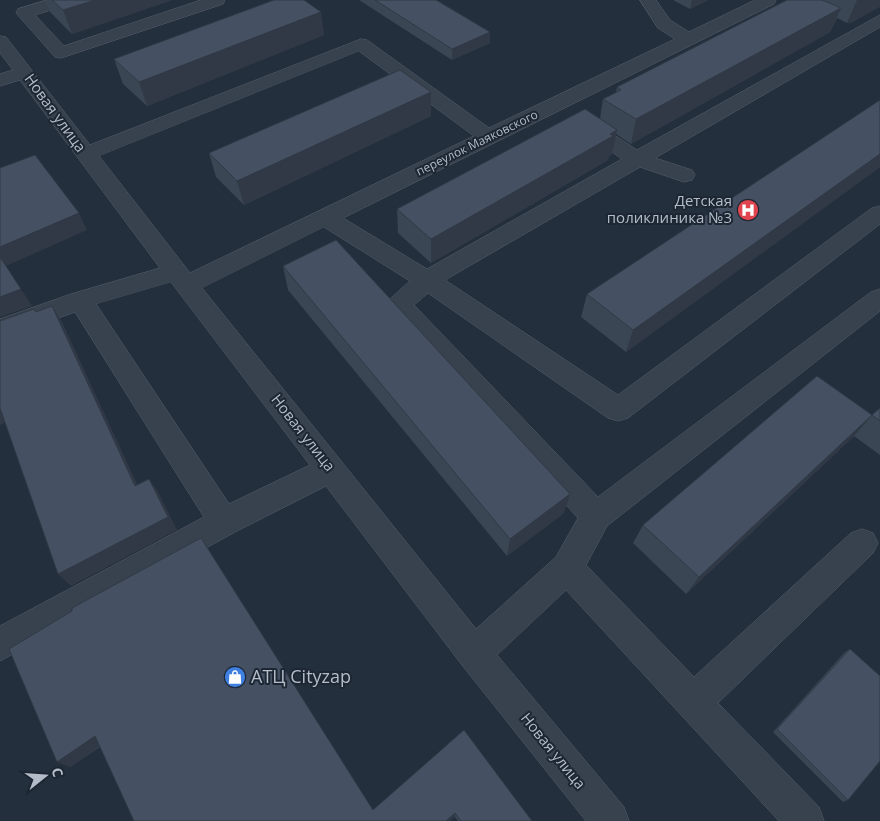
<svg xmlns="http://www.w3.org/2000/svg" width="880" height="821" viewBox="0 0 880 821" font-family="'Open Sans',sans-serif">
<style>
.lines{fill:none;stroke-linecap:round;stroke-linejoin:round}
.minor-casing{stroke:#565f6c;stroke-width:1}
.minor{fill:#38414e;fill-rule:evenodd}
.wall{fill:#3b4654}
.shaded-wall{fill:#303945}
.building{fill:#455162;stroke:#303945}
.labels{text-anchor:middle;stroke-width:4;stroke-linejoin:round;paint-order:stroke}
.far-street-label{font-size:12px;fill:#b4bcc9;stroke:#1d2633}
.street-label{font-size:15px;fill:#b4bcc9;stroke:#1d2633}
.poi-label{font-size:15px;fill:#b4bcc9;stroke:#1d2633;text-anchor:end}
.near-poi-label{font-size:18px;fill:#b4bcc9;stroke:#1d2633;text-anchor:start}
</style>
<rect width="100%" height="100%" fill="#242f3e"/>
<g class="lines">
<!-- minor casing -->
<g class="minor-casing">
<path id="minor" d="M47,0H72L70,4L35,15L64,46L201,0H225L223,4L61,58L55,57L16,13L18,9Z
M640,0H656L670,20L689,32L755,0H776L774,4L343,218L427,269L622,159L576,127L573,123L576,119H590L637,150L880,15V27L655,158L692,170L695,175L692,180L684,182L640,167L445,280L618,395L872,208L880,206V224L628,418L618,421L608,418L428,293L414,305L598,497L871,292L880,289V311L607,526L586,565L694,677L851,533L862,529L873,533L878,543L873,553L718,703L819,807L824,821H779L566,590L497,655L624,807L629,821H586L462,665L326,486L235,532L0,661V626L204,517L75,312L0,339V319L71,294L160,268L20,80L0,86V74L13,70L0,53V36L6,37L90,145L361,39L367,40L489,128L675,39L658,28ZM359,51L474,136L190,273L99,156ZM324,227L410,281L390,299L387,305L390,311L578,518L556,557L476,629L202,288ZM171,282L310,465L229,504L96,304Z"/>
</g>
<!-- minor -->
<use href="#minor" class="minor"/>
</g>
<!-- wall -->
<path class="wall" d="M45,0H172L72,34L50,12Z
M359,0H436L490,32V43L452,60Z
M673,0H708L690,9Z
M787,0H880L853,22L847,23L837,18L830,32L631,144L616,134L612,154L609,156L608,160L431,263L398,233L397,209L600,119L603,99L616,93L617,87Z
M324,35L147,106L123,84L114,59Z
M880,100V167L626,352L581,317L587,294Z
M431,116L244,205L216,177L209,153Z
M283,266L564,513L507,556L288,290Z
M880,408V455L854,436L686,594L633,543L643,525L872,415Z
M9,649L373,810L464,730L532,821H458L455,817L134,821L100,747L70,767Z
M850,649L848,800L843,802L773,732L845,652Z"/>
<!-- shaded-wall -->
<path class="shaded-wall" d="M95,0H172L72,34L63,10Z
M692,0H708L690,9Z
M857,0H880V7L853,22L847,23Z
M841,8L830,32L631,144L636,119Z
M321,12L324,35L147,106L139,82Z
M490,32V43L452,60V49Z
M431,92V116L244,205L237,181Z
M617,130L612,154L609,156L608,160L431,263V239Z
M880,154V167L626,352L633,330Z
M79,213L87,230L6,266L32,306L0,317V247Z
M52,306L62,322L144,499L135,486Z
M0,406L12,420L0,425Z
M872,415L854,436L686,594L699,577Z
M149,479L158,492L177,530L71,586L58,574Z
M570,494L564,513L507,556L510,539Z
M95,736L106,742L70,767L57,762Z
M455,813V817L450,821H446Z"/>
<!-- building -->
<path class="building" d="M52,0H95L63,10Z
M274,0H304L321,12L139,82L114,59Z
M375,0H436L490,32L452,49Z
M787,0H822L841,8L636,119L603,99L621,90L617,87Z
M400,70L431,92L237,181L209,153Z
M880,100V154L633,330L587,294Z
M585,109L617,130L610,134L613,136L431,239L397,209Z
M35,155L79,213L0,247V168Z
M336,240L570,494L510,539L283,266Z
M0,257L21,289L0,297Z
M52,306L135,486L149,479L168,517L58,574L0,408V321L34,309L36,312Z
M817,376L872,415L699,577L643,525Z
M880,408V421L872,415Z
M201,538L373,810L464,730L532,821H461L455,813L446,821H134L95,736L57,762L9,649L72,611V608Z
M850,649L880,676V761L848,800L777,729Z"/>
<!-- icons -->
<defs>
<g id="hospital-disc" transform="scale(1.125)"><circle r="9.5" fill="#e0444e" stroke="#1d2633"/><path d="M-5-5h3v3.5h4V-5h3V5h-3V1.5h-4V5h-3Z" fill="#fff"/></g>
<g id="shop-disc" transform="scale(1.125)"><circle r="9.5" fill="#3f7fe0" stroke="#1d2633"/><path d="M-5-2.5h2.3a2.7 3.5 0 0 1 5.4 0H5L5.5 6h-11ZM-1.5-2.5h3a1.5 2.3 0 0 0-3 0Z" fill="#fff"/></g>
</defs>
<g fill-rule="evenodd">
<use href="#hospital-disc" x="748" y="210"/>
<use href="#shop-disc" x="235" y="677"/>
</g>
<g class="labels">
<!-- far-street labels -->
<g class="far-street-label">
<text transform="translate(477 143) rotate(-26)" y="4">переулок Маяковского</text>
</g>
<!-- street labels -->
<g class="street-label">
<text transform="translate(55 113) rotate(54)" y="5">Новая улица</text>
<text transform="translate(303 433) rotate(52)" y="5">Новая улица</text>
<text transform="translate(553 751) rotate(51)" y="5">Новая улица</text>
</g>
<!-- poi labels -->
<g class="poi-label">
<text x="732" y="206">Детская<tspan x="732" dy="17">поликлиника №3</tspan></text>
</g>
<!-- near-poi labels -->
<g class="near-poi-label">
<text x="251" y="683">АТЦ Cityzap</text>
</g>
</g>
<!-- north arrow -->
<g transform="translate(45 776) rotate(73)" stroke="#1d2633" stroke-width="4" paint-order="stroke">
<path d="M0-4L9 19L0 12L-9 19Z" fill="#b4bcc9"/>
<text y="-8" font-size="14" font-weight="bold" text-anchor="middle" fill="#b4bcc9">С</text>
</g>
</svg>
